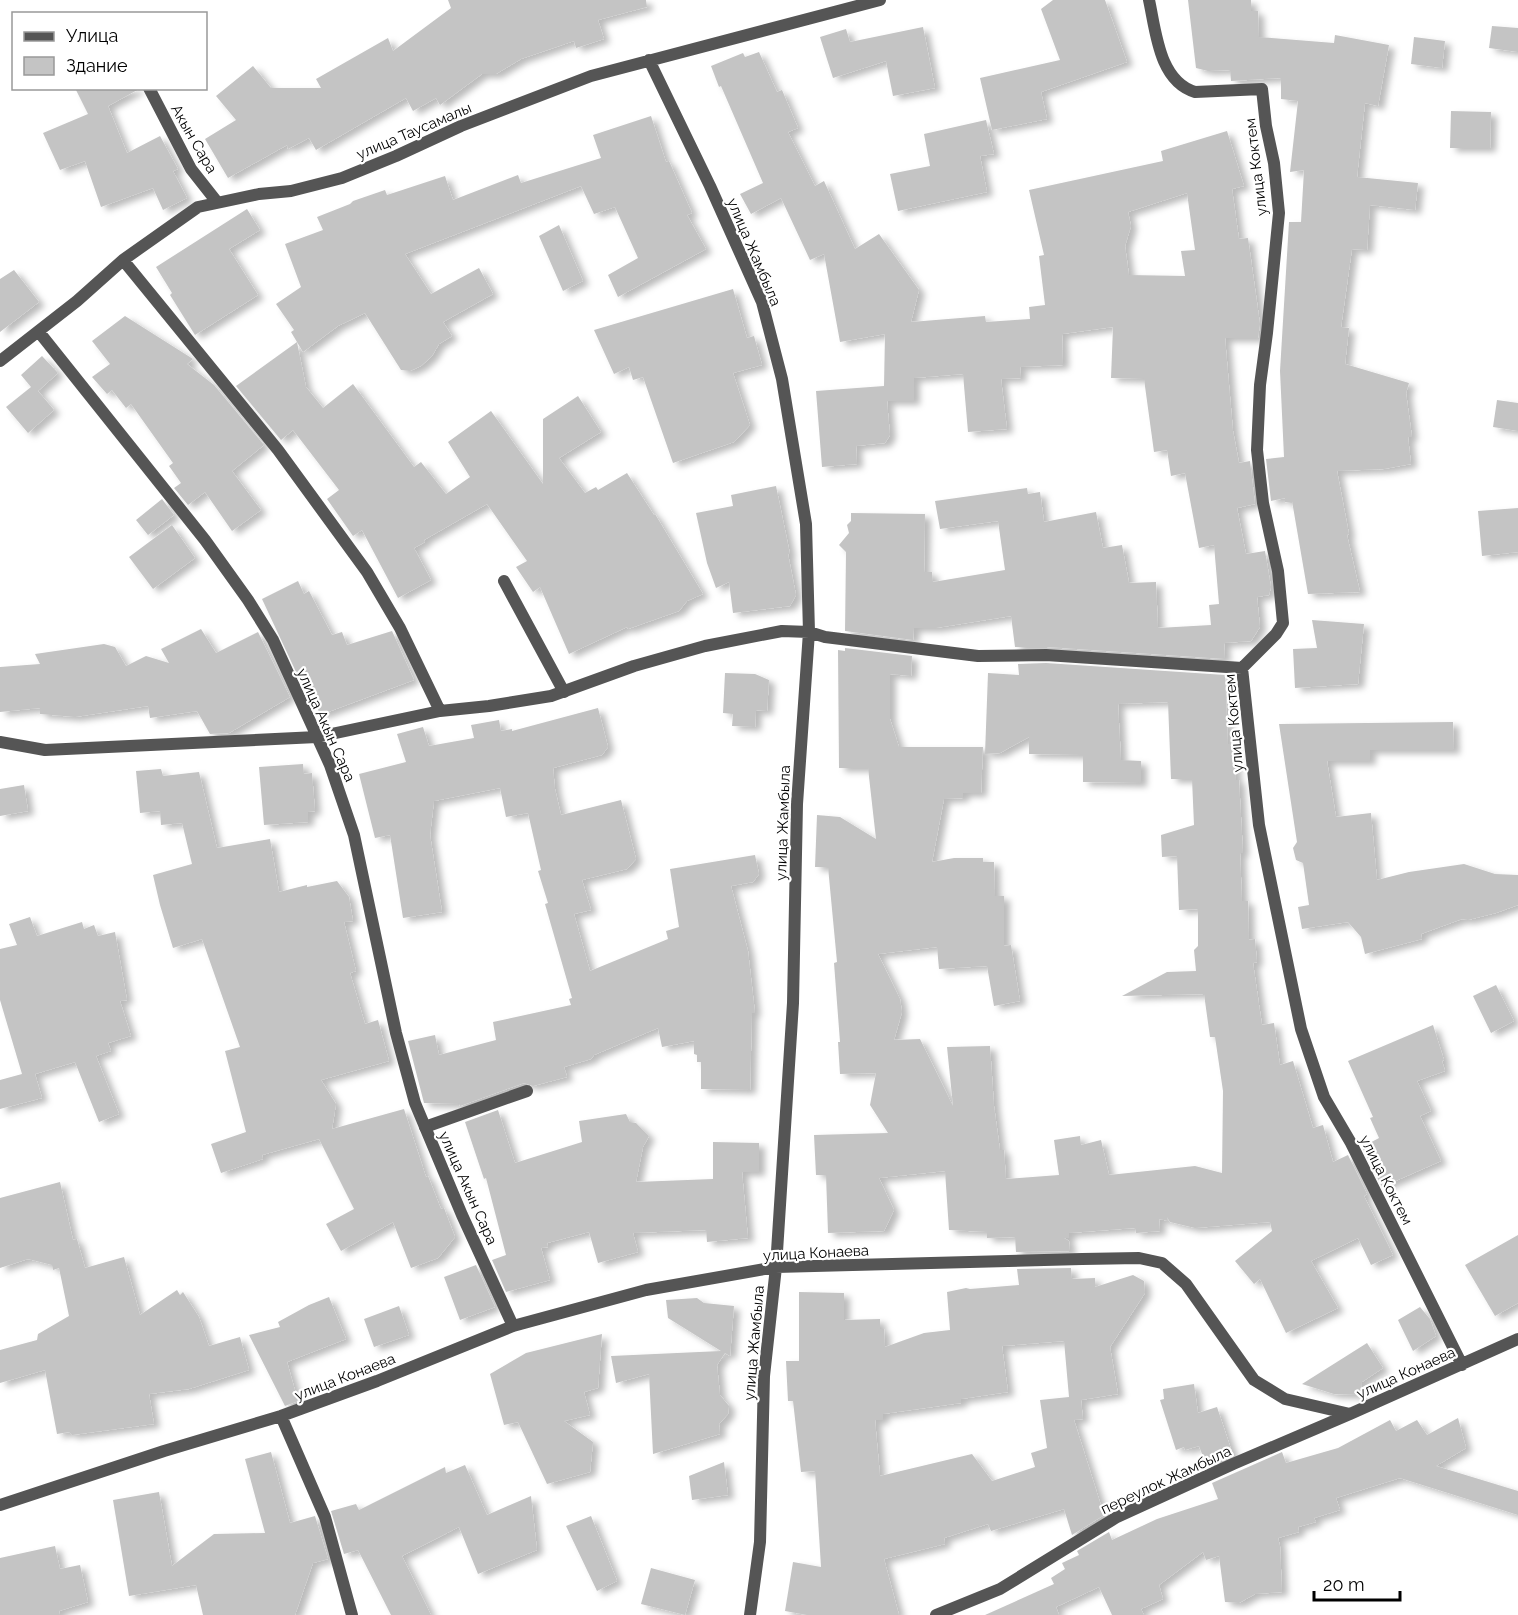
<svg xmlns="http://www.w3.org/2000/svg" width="1518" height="1615" viewBox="0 0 1518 1615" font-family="Raleway,sans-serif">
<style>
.building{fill:#c4c4c4;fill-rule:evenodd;filter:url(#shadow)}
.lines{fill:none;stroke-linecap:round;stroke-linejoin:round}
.service{stroke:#555;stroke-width:12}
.minor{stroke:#555;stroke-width:12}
.labels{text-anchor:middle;stroke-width:4.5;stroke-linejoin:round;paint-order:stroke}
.street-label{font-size:15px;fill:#000;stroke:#fff}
</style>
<defs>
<filter id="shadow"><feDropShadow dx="6" dy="4" stdDeviation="3" flood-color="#0004"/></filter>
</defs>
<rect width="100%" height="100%" fill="#fff"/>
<!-- building -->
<path class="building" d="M448,0H646L647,7L598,20L604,39L576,48L574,41L521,59L496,74H482L440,105L436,98L413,111L406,98L316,150L309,138L288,149L287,145L228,178L205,139L236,120L216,96L253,66L271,88H321L316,79L388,38L393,51L451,8Z
M1053,0H1105L1127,62L1041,92L1047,119L992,130L980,78L1060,60L1041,9Z
M1188,0H1251V11H1258L1259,37L1334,43L1335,35L1389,45L1378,106L1365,103L1357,177L1418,183L1415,210L1370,205L1367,250L1352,249L1341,327L1349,328L1345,364L1409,383L1406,393L1412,437H1408L1411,464L1384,469L1337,471L1349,534L1347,535L1360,592L1308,594L1292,501V503L1285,502V498L1271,501L1266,459L1284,457L1280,371L1289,222H1301L1304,170L1290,172L1298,101L1281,99V78L1231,81L1230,70L1208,71L1196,68Z
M1492,26L1518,28V52L1489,48Z
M923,27L935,88L893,96L886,61L833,78L820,37L846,29L850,42Z
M1414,37L1445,41L1442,68L1411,64Z
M759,52L777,92L782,90L798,128L788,132L815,186L824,181L855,249L879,234L919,290L911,322L985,316L986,322L1030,319L1029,307L1045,305L1039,256L1044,255L1029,190L1163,161L1161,151L1227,131L1244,186L1232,189L1239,239L1248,238L1260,324L1258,338H1225L1233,431L1239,463L1250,461L1255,504L1237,508L1246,554L1265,551L1271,587L1269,595L1257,597L1260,627L1251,641L1224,643L1225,659L1047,647H1015L1011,616L936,628H914L913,640L845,631L846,552L839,545L849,533L847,525L851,521V513L925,514L924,572H932L933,582L1005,570L998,521L940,529L935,501L1027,488L1028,494L1040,492L1044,522L1096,512L1103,548L1122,545L1129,583L1156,582L1158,628L1211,625L1209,605L1219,604L1214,545L1199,548L1185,473L1171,476L1167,450L1154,452L1144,379L1111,378L1113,327L1062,334L1063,365L1020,367L1021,378L1001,379L1007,429L968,432L963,374L914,378V401H887L890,435L885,443L856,446L857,464L822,467L816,391L884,386L885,334L840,342L824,254L810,260L781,198L751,214L740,194L763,183L721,86L719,87L711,66L743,53L745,57ZM1187,193L1195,250L1181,251L1185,276L1129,275L1125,246L1131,226L1128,212Z
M75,88H141L108,106L127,153L160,136L178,169L173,171L187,198L163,210L153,188L101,207L85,161L60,170L43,133L88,114Z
M1451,111L1491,112L1490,148H1450Z
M651,116L666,162L669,161L692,213L687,215L706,249L618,297L608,275L638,258L615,207L594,214L581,186L405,254L431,294L479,268L493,294L443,322L452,336L439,344L432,356L421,366L410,371L401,370L365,313L338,326L303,352L297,342L306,387L323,408L353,384L414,467L421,462L446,494L470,477L448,442L491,411L543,484V419L578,396L601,432L559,458L585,493L596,487L598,490L627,473L654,515L655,514L703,594L687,601L679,611L628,629L627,627L569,654L540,587L533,592L516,567L527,561L487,504L424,540L425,542L414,548L431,580L398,598L362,530L353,536L327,499L339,490L293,430L281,440L236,386L297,342L291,332L294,330L276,304L301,287L285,244L323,230L317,217L350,204L353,201L385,190L387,195L445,176L453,200L518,175L521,183L601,158L593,135Z
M986,120L994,154L980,156L987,192L898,211L890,174L930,166L924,134Z
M247,209L260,230L229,249L258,295L195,335L170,295L172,293L156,267Z
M559,225L583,281L563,291L539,236Z
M14,270L39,302L0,332V279Z
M733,289L747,338L754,336L762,365L733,373L750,425L734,442L673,463L643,377L633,380L629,367L614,374L594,330Z
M125,316L193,359L187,364L214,385L264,445L232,471L261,510L232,531L205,492L188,505L174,488L181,483L169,466L173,463L131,404L126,408L112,390L107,394L92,377L110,364L92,341Z
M42,356L58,373L38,391L54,410L28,433L6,407L31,387L21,375Z
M1497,400L1518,403V431L1493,427Z
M776,486L790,554H788L796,595L790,606L733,613L729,582L716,588L707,563L696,513L733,506L731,495Z
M162,499L174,515L148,535L136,520Z
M1518,508V552L1482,556L1478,511Z
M172,525L195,558L153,589L129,557Z
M298,581L304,594L309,591L332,635L342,632L347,645L392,631L414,680L320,715L310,686L304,689L262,599Z
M1312,620L1364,624L1358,684L1295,688L1293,649L1317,648Z
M201,629L216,653L258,632L290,697L229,733L210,734L197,711L150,718L148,706L75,717L40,714V708L0,712V667L40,664L35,654L104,644L115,647L126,666L146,656L169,663L161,649Z
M845,648L912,656L911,676L890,674V719L899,747H983L981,793H963V798L944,799L932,862L954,858H983V862H994L995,896H1004V946L1011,945L1020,1001L994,1006L987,966L939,969L937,947L878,954L900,999L902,1012L894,1040L920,1039L953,1106L947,1047L990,1046L994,1106L1000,1150H1004L1006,1179L1059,1175L1054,1140L1080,1136L1081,1145L1101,1140L1109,1175L1195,1166L1222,1173L1223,1091L1215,1037H1210L1204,994L1122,996L1167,972L1196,971L1194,950L1198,946V909L1179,910L1177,856L1162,857L1161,835L1194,825L1192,779H1171L1168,702L1118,704L1121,760L1141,761V783L1083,782V755L1029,754V737L1000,753L985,754L988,673L1019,675L1018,664L1046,663L1225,675L1228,744H1234L1236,780H1239L1243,853H1240L1242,901H1248L1249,940L1255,939L1257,962L1253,963L1262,1025L1274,1023L1280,1065L1293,1061L1313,1128L1323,1125L1333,1162L1348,1155L1367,1194L1364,1196L1393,1255L1371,1265L1358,1238L1311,1261L1338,1308L1286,1333L1260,1279L1254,1284L1235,1261L1272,1231L1270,1222L1195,1228L1170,1222L1167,1217L1168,1221L1159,1219L1160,1231L1136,1233L1135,1228L1069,1233V1238H1064L1069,1241L1070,1251L1016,1252L1015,1237L987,1238V1232L949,1230L945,1171L879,1178L894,1210L884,1231L828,1233L826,1175H816L814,1135L888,1133L870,1105L876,1073L840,1074L838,1042H840L834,963L837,962L828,867H815L817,815L840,817L876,839L868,768H839L838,650L845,651Z
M725,673L755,674L769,680L767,711L756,710L755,727L732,726L733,714L723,713Z
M598,708L608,747L602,755L553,768L555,789L561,815L621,800L636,859L627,869L582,880L591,910L574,914L590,971L668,939L666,931L679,927L670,869L755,855L759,874L753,882L731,886L748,951L755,1013H752L750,1090L701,1089V1062H697V1055L694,1054V1041L662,1047L658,1028L594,1055L591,1059L564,1067L567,1077L533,1086L524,1083L460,1106L459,1104L424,1103L408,1041L435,1035L439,1055L496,1040L493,1022L571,1005L569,999L572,998L545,904L548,903L538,871L541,870L528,813L506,817L500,788L434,801L430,835L442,912L403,918L390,835L375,838L359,774L406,762L397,734L423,727L429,746L474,738L471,725L499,720L501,731L512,729V731Z
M1453,722L1454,750H1370V761H1327L1336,817L1371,813L1377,880L1409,872L1464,864L1495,874L1518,875V905L1496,913L1468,920L1462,919L1421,934L1422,939L1365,954L1361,937L1348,922L1302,929L1298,907L1309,905L1303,863L1296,860L1293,848L1297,842L1279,724Z
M303,764L304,774L312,773L315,811L308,812V822L264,825L259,767Z
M161,769L163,776L199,772L217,848L270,839L279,892L307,885V887L337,881L349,897L353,921L344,922L356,971L350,973L365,1024L378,1020L389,1061L321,1080L336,1104L332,1129L404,1109L426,1177L428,1176L441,1209L444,1208L455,1237L438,1258L411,1268L393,1222L341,1251L326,1224L354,1209L319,1139L262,1155L263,1159L221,1173L211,1144L246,1132L225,1051L240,1047L202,939L173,948L160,905L153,875L192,864L182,823L161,825L160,811L140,813L136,771Z
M24,785L28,811L0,816V789Z
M30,917L37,936L82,922L84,929L94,925L98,936L115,932L127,1000L120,1001L131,1036L108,1043L111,1051L96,1056L119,1114L99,1122L75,1062L35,1074L42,1098L0,1109V1080L22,1074L0,1000V949L17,945L9,924Z
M1496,985L1514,1021L1491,1033L1473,996Z
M1433,1025L1444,1060L1442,1061L1445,1071L1417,1081L1431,1111L1420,1116L1441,1161L1382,1187L1362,1147L1379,1138L1370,1118L1373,1117L1348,1061Z
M498,1110L515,1163L582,1142L579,1121L626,1114L630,1122L636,1123L649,1136L643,1147L636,1182L713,1179V1142L759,1143V1172H742L748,1238L707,1242L706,1230L633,1233L638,1252L598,1263L589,1232L547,1243L548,1247L541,1248L550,1280L506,1292L492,1260L506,1255L486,1178L484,1179L465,1122Z
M60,1182L73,1240L77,1239L85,1268L124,1257L140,1315L177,1290L180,1295L183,1292L199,1317L209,1346L240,1337L249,1370L189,1389L149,1394L154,1424L72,1435L69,1432L57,1434L45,1370L0,1383V1350L37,1340L38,1334L69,1316L59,1268L53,1270L52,1265L28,1259L0,1268V1198Z
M1518,1235V1303L1495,1316L1465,1265Z
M476,1265L495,1307L460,1320L444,1277Z
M1071,1268L1072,1279L1095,1278V1287L1133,1275L1144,1281L1145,1293L1110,1347L1118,1394L1081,1400L1083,1419L1074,1420L1104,1515L1072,1535L1064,1509L991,1531L988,1524L944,1538L945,1544L884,1559L899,1615H807L785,1611L793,1562L821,1567L815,1471L801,1472L793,1401H788L786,1361H799V1292L844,1293V1320L880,1319V1329H884L885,1347L924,1333L950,1330L947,1292L966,1288L970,1289L1019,1285L1017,1269ZM1064,1341L1069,1397L1040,1400L1047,1448L1031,1453L1035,1467L992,1481L972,1454L880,1476L875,1420H883V1414L961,1403V1399L1008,1392L1002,1346Z
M329,1297L346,1339L287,1362L298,1401L285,1406L249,1335L280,1327L278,1322L309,1305Z
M697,1298L704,1303L734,1306L730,1356L725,1353L717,1365L720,1395L729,1406L728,1414L719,1424L720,1434L653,1454L649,1374L616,1383L611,1356L721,1351L668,1318L666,1300Z
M399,1306L409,1335L374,1347L364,1319Z
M1420,1307L1430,1319L1436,1336L1413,1351L1398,1320Z
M602,1334L598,1388L584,1392L590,1415L564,1421L593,1442L590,1472L547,1484L518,1422L504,1425L490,1374L526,1353Z
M1367,1343L1383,1368L1362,1382L1361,1395L1334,1394L1302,1384Z
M1194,1384L1198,1413L1217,1407L1233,1455L1207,1467L1199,1446L1185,1450L1184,1447L1176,1450L1160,1400L1164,1399L1163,1389Z
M1458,1418L1466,1448L1436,1466L1518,1491V1515L1400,1478L1336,1498L1340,1510L1314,1518L1316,1522L1298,1527L1299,1532L1278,1538L1280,1546L1282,1592L1255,1594L1239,1603L1225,1602L1219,1556L1206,1560L1203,1552L1159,1585L1163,1599L1141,1609L1144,1615H1112L1099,1587L1056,1607L1059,1615H985L1054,1584L1051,1578L1065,1569L1062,1563L1079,1555L1077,1551L1109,1532L1112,1540L1157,1519L1218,1499L1212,1483L1282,1452L1286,1463L1338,1448L1390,1420L1396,1431L1417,1420L1427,1435Z
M271,1452L290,1523L315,1516L328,1559L313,1563L295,1615H203L196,1585L129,1596L113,1500L159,1492L172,1566L214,1534L265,1533L245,1459Z
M724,1462L728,1495L692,1500L689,1476Z
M465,1465L487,1515L531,1496L537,1550L478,1574L459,1527L402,1556L431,1615H391L358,1550L344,1554L331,1511L356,1504L359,1510L445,1467L446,1473Z
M591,1516L617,1581L597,1591L566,1526Z
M55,1546L60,1569L80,1565L88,1602L59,1611L60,1615H0V1558Z
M651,1568L695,1580L685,1615L641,1604Z"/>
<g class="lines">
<!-- service -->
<path class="service" d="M149,88L191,169L217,202
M504,581L564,692
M425,1127L527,1091"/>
<!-- minor -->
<path class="minor" d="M1149,0C1156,32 1159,81 1195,92L1262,89L1266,126L1274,163L1279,213L1267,333L1260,385L1257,450L1263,503L1278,571L1283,623L1276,634L1242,668L1259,825L1301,1029L1324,1097L1351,1143L1462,1365
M649,60L710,186L762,302L782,379L806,524L809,632L797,804L793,1003L776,1267L764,1376L760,1542L750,1615
M123,260L278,450L367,572L400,628L440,711
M39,332L205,540L248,600L273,640L330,765L354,835L396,1033L415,1103L462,1215L513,1326
M0,361L77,301L123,260L198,207L259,194L291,191L342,178L396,156L461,126L591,76L880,0
M0,742L45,750L317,737L440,711L489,706L551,696L634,666L705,646L782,631L809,632L825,637L978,656L1046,655L1242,668
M281,1416L325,1517L352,1615
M0,1505L164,1451L281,1416L377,1381L513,1326L646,1290L776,1267L1082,1259L1139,1258L1162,1263L1186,1284L1254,1380L1285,1399L1350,1414L1518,1339
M936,1615L1000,1589L1117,1517L1233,1464L1350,1414"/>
</g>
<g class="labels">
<!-- street labels -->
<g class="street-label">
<text transform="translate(414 131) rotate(-23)" y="5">улица Таусамалы</text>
<text transform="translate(194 139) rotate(60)" y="5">Акын Сара</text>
<text transform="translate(1256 167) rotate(-97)" y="5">улица Коктем</text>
<text transform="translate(754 252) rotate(67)" y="5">улица Жамбыла</text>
<text transform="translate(1234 723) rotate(-95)" y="5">улица Коктем</text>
<text transform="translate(326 725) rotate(66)" y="5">улица Акын Сара</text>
<text transform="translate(783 823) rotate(-88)" y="5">улица Жамбыла</text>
<text transform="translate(1386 1180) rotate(63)" y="5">улица Коктем</text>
<text transform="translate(468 1188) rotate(66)" y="5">улица Акын Сара</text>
<text transform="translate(816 1253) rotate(-3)" y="5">улица Конаева</text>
<text transform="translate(754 1343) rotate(-85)" y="5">улица Жамбыла</text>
<text transform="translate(1406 1373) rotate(-24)" y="5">улица Конаева</text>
<text transform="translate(345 1377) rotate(-21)" y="5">улица Конаева</text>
<text transform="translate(1166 1480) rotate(-25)" y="5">переулок Жамбыла</text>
</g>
</g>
<!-- legend -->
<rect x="12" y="12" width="195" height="78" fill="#ffffff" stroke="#999999" stroke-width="1.5"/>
<rect x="24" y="32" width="30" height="9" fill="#555555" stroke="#999999" stroke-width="1.5"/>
<text x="66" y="42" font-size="18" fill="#000000">Улица</text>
<rect x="24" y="57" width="30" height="18" fill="#c4c4c4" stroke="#999999" stroke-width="1.5"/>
<text x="66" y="72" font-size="18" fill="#000000">Здание</text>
<!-- scale -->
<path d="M1314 1591v9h86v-9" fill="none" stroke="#000000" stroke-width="3"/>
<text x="1323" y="1591" font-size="18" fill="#000000" stroke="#ffffff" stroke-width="4.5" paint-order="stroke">20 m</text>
</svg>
